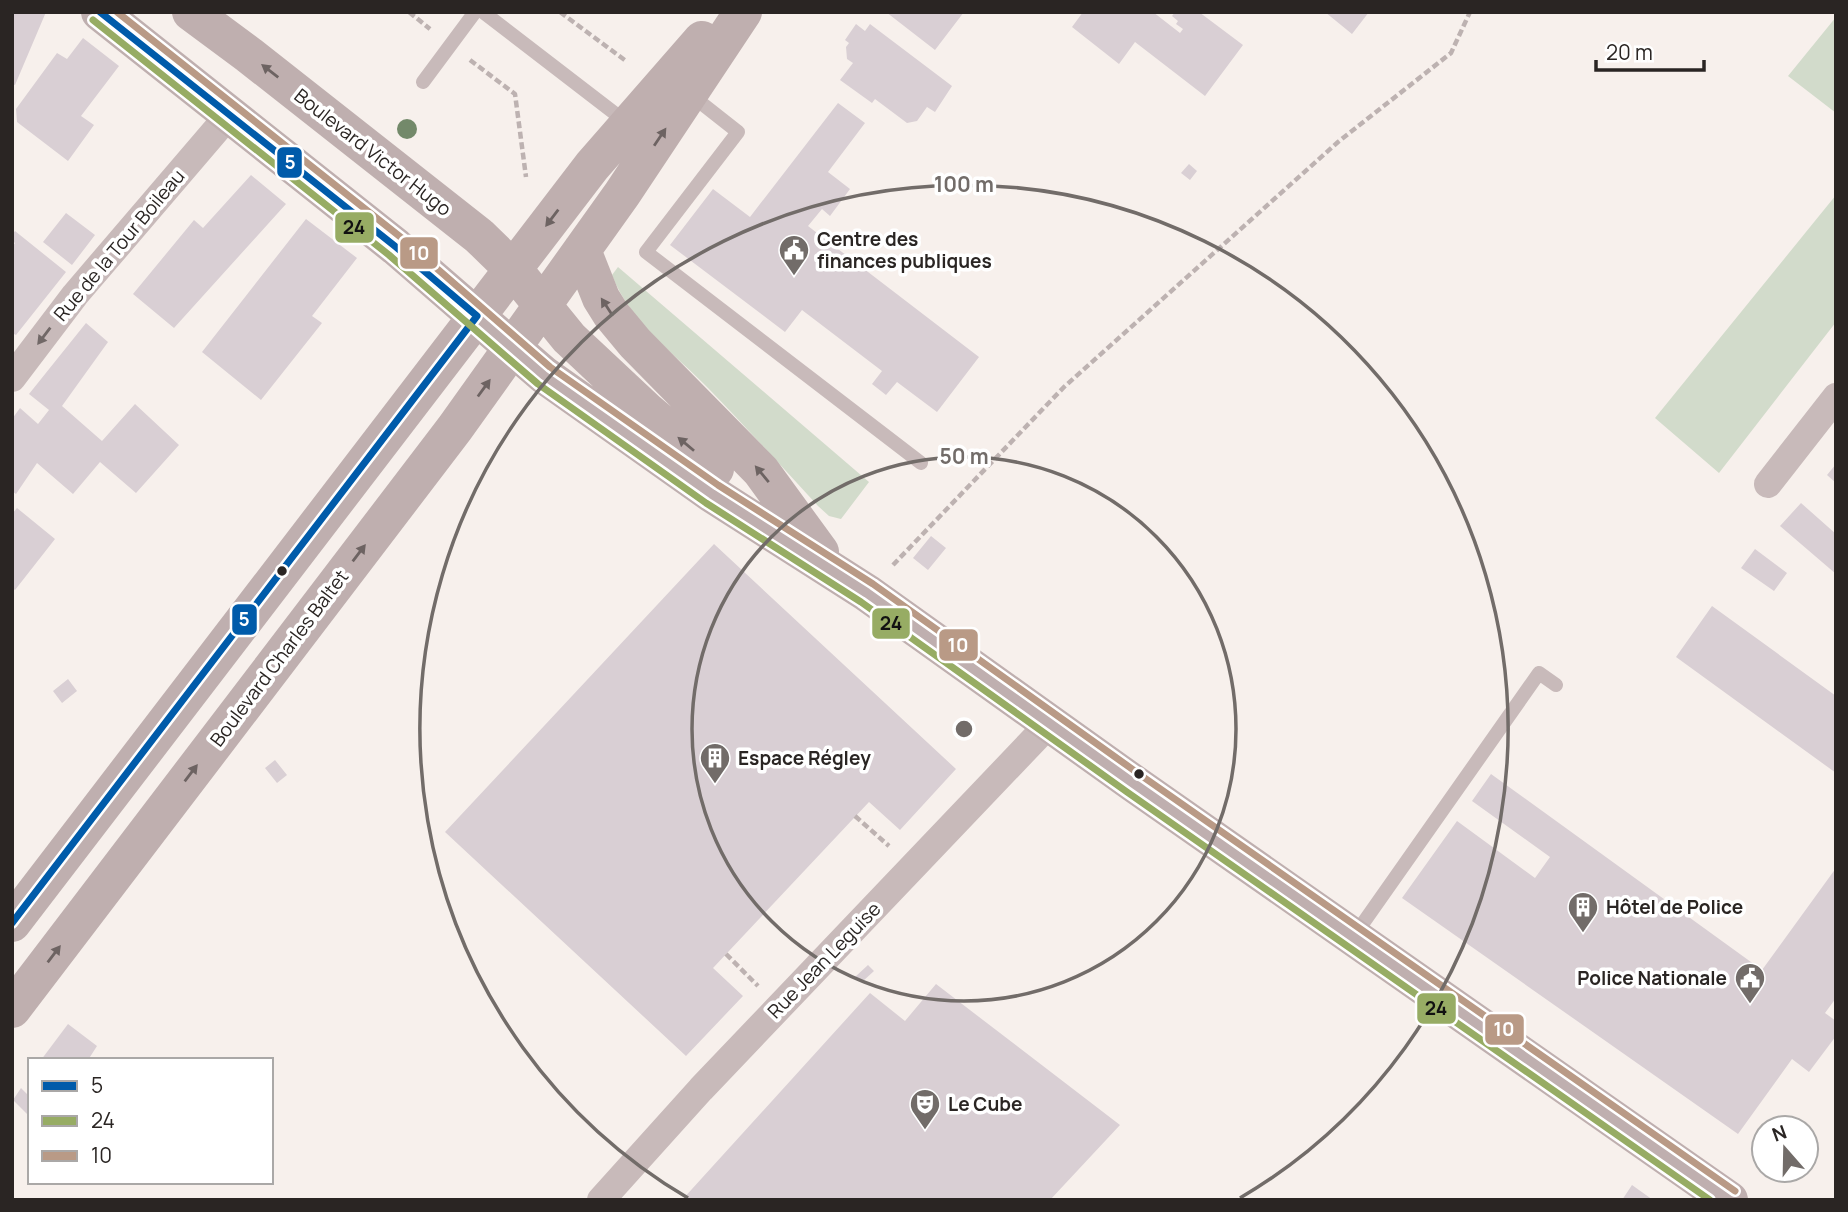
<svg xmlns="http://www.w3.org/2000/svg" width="1848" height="1212" viewBox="0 0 1848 1212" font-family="Manrope,sans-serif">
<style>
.green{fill:#d2dbcb}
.building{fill:#d9cfd4}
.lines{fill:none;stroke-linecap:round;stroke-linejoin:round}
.path{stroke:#bdb2b1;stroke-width:4.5;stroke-dasharray:7 3.5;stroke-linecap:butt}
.lane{stroke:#c8baba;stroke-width:14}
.street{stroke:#c8baba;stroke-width:28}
.secondary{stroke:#bfafaf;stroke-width:38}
.bus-1-casing{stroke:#fff;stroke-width:12}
.bus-2-casing{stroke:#fff;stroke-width:12}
.bus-3-casing{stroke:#fff;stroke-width:12}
.bus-1{stroke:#005baa;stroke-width:7}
.bus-2{stroke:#97ac64;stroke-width:7}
.bus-3{stroke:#b99a86;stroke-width:7}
.tree{fill:#73896a}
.oneway{fill:#6d6362}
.oneway2{fill:#716867}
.ring{fill:none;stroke:#726c69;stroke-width:3.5}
.bus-dot{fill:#2a2523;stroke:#fff;stroke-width:2.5}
.labels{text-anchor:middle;stroke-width:7;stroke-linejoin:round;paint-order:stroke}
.street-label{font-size:19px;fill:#2a2523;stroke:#fff}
.poi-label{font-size:19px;font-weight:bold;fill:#2a2523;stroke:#fff;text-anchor:start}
.centre{fill:#726c69;stroke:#fff;stroke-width:3.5}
.ring-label{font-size:21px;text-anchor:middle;font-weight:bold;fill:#726c69;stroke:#fff;stroke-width:7;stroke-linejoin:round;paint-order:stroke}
.line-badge{stroke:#fff;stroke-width:2.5}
.badge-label{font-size:19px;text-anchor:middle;font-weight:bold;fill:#fff}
.pale-badge-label{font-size:19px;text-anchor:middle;font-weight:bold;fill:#111}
</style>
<rect width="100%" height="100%" fill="#f7f0ec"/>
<!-- green -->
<path class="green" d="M1836,17V113L1788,76Z
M1836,195V322L1719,473L1655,418Z
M618,267L869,482L841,519L829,516L818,506C782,467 746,427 708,388C674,353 630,322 612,275Z"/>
<!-- building -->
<path class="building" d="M12,12H46L15,85L12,84Z
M886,12H964L935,50Z
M1083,12H1153L1180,33L1183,29L1176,24L1178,21L1172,16L1175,12H1199L1243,45L1205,96L1135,42L1119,64L1072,27Z
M1325,12H1369L1352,34Z
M856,24L865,31L870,24L952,86L935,112L927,107L917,121L907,123L875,99L872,103L840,80L853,63L847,59L846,47L849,43L845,40Z
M83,38L119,66L81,116L94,125L68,161L17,122L16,109L57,53L67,59Z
M838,103L865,123L828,172L850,189L830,216L822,209L808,226L979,357L937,412L897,382L886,395L872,384L882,371L802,310L785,332L670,245L713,189L750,217Z
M1189,164L1197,171L1190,180L1181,173Z
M251,175L286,204L174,328L133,294L194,220L203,228Z
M66,213L95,235L72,265L43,242Z
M306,219L357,258L312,316L322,323L261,400L202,352Z
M15,231L66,272L16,335L12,333V247L15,243L12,241V235Z
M86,323L108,342L62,406L102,441L135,404L179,445L136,493L100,462L73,494L37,463L16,494L12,491V419L20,408L38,424L49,410L29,394Z
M1836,464V483L1827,475Z
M1801,503L1836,534V574L1780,526Z
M17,508L55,539L15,590L12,588V514Z
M931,536L946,548L928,570L913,558Z
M714,544L956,769L900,830L869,802L713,968L743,996L686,1056L445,832Z
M1755,549L1787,573L1774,591L1741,568Z
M1712,606L1836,696V773L1676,657Z
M68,679L77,691L62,703L53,691Z
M275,760L287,775L277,783L265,768Z
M1491,774L1762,970L1836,868V998L1825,1013L1836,1021V1036L1809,1072L1792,1059L1738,1134L1402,898L1457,821L1535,878L1550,857L1472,801Z
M868,965L874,971L862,982L855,977Z
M936,984L1120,1125L1050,1200H682L870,993L905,1021Z
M68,1024L97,1046L88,1060H41Z
M21,1088L30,1097V1117L13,1100Z
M1632,1185L1653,1200H1622Z"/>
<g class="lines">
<!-- path -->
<path class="path" d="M409,12L430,29
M560,12L626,61
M470,60L515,94L526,177
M893,565L1064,387L1338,142L1451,53L1470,12
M855,816L889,846
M726,954L758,986"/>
<!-- lane -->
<path class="lane" d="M483,12L626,122
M423,82L475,12
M691,95L738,132L646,252L921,463
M1354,936L1539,673L1556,685"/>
<!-- street -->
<path class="street" d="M12,378L75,295L229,115
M1768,484L1836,397
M601,1200L701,1089L1050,723"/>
<!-- secondary -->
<path class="secondary" d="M100,12L396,247L544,375L712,494L867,593L1133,783L1729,1200
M191,12L249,55L479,236L513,269L569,338L648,412L715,469
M582,250L601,298L611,314L635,343L761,471L820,552
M12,923L592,166L702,40
M12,1009L455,428L622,194L743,12"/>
<!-- bus-1 casing -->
<g class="bus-1-casing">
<path id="bus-1" d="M100,12L396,247L477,316
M12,923L477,316"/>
</g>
<!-- bus-2 casing -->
<g class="bus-2-casing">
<path id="bus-2" d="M93,20L389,255L538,384L706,503L861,602L1127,792L1710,1200"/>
</g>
<!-- bus-3 casing -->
<g class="bus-3-casing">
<path id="bus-3" d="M117,12L403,239L550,367L718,485L873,584L1139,774L1735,1191"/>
</g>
<!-- bus-1 -->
<use href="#bus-1" class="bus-1"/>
<!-- bus-2 -->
<use href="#bus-2" class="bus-2"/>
<!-- bus-3 -->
<use href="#bus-3" class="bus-3"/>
</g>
<!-- trees -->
<circle class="tree" cx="407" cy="129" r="10"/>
<!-- one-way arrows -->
<defs><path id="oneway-solid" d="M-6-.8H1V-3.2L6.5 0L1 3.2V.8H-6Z" transform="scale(1.75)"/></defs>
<g class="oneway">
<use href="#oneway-solid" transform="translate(270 71) rotate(-142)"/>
<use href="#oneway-solid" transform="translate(660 137) rotate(-56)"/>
<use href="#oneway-solid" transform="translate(552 218) rotate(127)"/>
<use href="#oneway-solid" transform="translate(607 307) rotate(-123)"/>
<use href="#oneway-solid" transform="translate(484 388) rotate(-54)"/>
<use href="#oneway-solid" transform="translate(686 444) rotate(-140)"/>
<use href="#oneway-solid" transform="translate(762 474) rotate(-130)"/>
<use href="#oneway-solid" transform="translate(359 553) rotate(-53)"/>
<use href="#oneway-solid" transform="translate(191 773) rotate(-53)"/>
<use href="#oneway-solid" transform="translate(54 954) rotate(-53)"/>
</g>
<use class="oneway2" href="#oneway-solid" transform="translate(44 336) rotate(127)"/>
<!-- distance rings -->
<g class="ring">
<circle cx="964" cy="729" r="272"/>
<path d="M688 1198A544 544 0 1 1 1240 1198"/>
</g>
<!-- icons -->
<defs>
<g id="civic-pin" transform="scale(1.575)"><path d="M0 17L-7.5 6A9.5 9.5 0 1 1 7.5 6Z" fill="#726c69" stroke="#fff"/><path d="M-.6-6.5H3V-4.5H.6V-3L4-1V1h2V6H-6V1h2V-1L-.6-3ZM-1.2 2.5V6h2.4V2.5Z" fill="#fff"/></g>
<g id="building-pin" transform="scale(1.575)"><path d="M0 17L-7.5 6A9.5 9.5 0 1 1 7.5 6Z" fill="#726c69" stroke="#fff"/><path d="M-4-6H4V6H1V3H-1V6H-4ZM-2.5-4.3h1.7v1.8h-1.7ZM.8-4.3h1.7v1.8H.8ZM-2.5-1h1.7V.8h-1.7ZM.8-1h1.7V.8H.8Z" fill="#fff"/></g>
<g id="theatre-pin" transform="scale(1.575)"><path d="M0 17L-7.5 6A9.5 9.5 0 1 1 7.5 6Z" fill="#726c69" stroke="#fff"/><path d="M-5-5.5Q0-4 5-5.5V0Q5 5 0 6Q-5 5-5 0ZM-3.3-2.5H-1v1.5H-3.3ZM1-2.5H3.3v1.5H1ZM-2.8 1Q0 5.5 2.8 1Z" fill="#fff"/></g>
</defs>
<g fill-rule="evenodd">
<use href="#civic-pin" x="794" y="250"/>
<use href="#building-pin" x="715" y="758"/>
<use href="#building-pin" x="1583" y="907"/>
<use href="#civic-pin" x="1750" y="978"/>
<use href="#theatre-pin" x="925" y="1104"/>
</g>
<!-- markers -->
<g class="bus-dot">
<circle cx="282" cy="571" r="6"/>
<circle cx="1139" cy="774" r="6"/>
</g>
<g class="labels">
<!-- street labels -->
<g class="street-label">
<text transform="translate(373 152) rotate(38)" y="7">Boulevard Victor Hugo</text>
<text transform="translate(119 245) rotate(-50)" y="7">Rue de la Tour Boileau</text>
<text transform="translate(279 658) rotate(-53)" y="7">Boulevard Charles Baltet</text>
<text transform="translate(824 960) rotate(-46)" y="7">Rue Jean Leguise</text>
</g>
<!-- poi labels -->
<g class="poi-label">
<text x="817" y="246">Centre des<tspan x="817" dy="22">finances publiques</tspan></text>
<text x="738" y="765">Espace Régley</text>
<text x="1606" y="914">Hôtel de Police</text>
<text x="1727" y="985" text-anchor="end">Police Nationale</text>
<text x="948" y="1111">Le Cube</text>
</g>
</g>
<circle cx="964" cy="729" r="10" class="centre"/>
<g class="ring-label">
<text x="964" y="192">100 m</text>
<text x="964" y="464">50 m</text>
</g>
<g class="line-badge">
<rect x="276" y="146" width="27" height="33" rx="7" fill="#005baa"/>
<rect x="334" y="211" width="41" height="33" rx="7" fill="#97ac64"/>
<rect x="399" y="236" width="40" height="34" rx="7" fill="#b99a86"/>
<rect x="231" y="603" width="27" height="33" rx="7" fill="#005baa"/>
<rect x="871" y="607" width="40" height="33" rx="7" fill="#97ac64"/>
<rect x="938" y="628" width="41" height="34" rx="7" fill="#b99a86"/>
<rect x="1416" y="992" width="41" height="33" rx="7" fill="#97ac64"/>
<rect x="1484" y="1013" width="41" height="33" rx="7" fill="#b99a86"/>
</g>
<g class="badge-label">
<text x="290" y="169">5</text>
<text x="419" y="260">10</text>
<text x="244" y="626">5</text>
<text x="958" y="652">10</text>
<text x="1504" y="1036">10</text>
</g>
<g class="pale-badge-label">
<text x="354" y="234">24</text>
<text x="891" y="630">24</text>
<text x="1436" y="1015">24</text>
</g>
<!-- border -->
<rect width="1848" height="1212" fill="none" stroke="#2a2523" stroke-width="28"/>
<!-- legend -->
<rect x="28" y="1058" width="245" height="126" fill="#ffffff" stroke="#aaa8a7" stroke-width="2"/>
<rect x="42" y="1081" width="35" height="10" fill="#005baa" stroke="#aaa8a7" stroke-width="2"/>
<text x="91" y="1093" font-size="21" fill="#2a2523">5</text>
<rect x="42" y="1116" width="35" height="10" fill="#97ac64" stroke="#aaa8a7" stroke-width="2"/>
<text x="91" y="1128" font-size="21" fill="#2a2523">24</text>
<rect x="42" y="1151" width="35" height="10" fill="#b99a86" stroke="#aaa8a7" stroke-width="2"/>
<text x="91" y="1163" font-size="21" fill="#2a2523">10</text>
<!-- north arrow -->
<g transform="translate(1785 1149) rotate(340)"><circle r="33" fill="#ffffff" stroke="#aaa8a7" stroke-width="2"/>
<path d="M0-5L12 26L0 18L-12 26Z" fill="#726c69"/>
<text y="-10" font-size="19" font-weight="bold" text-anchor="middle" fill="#2a2523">N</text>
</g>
<!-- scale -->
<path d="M1596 60v10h108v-10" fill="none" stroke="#2a2523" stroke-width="3.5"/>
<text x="1606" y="60" font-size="21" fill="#2a2523" stroke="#ffffff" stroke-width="5" paint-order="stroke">20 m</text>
</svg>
